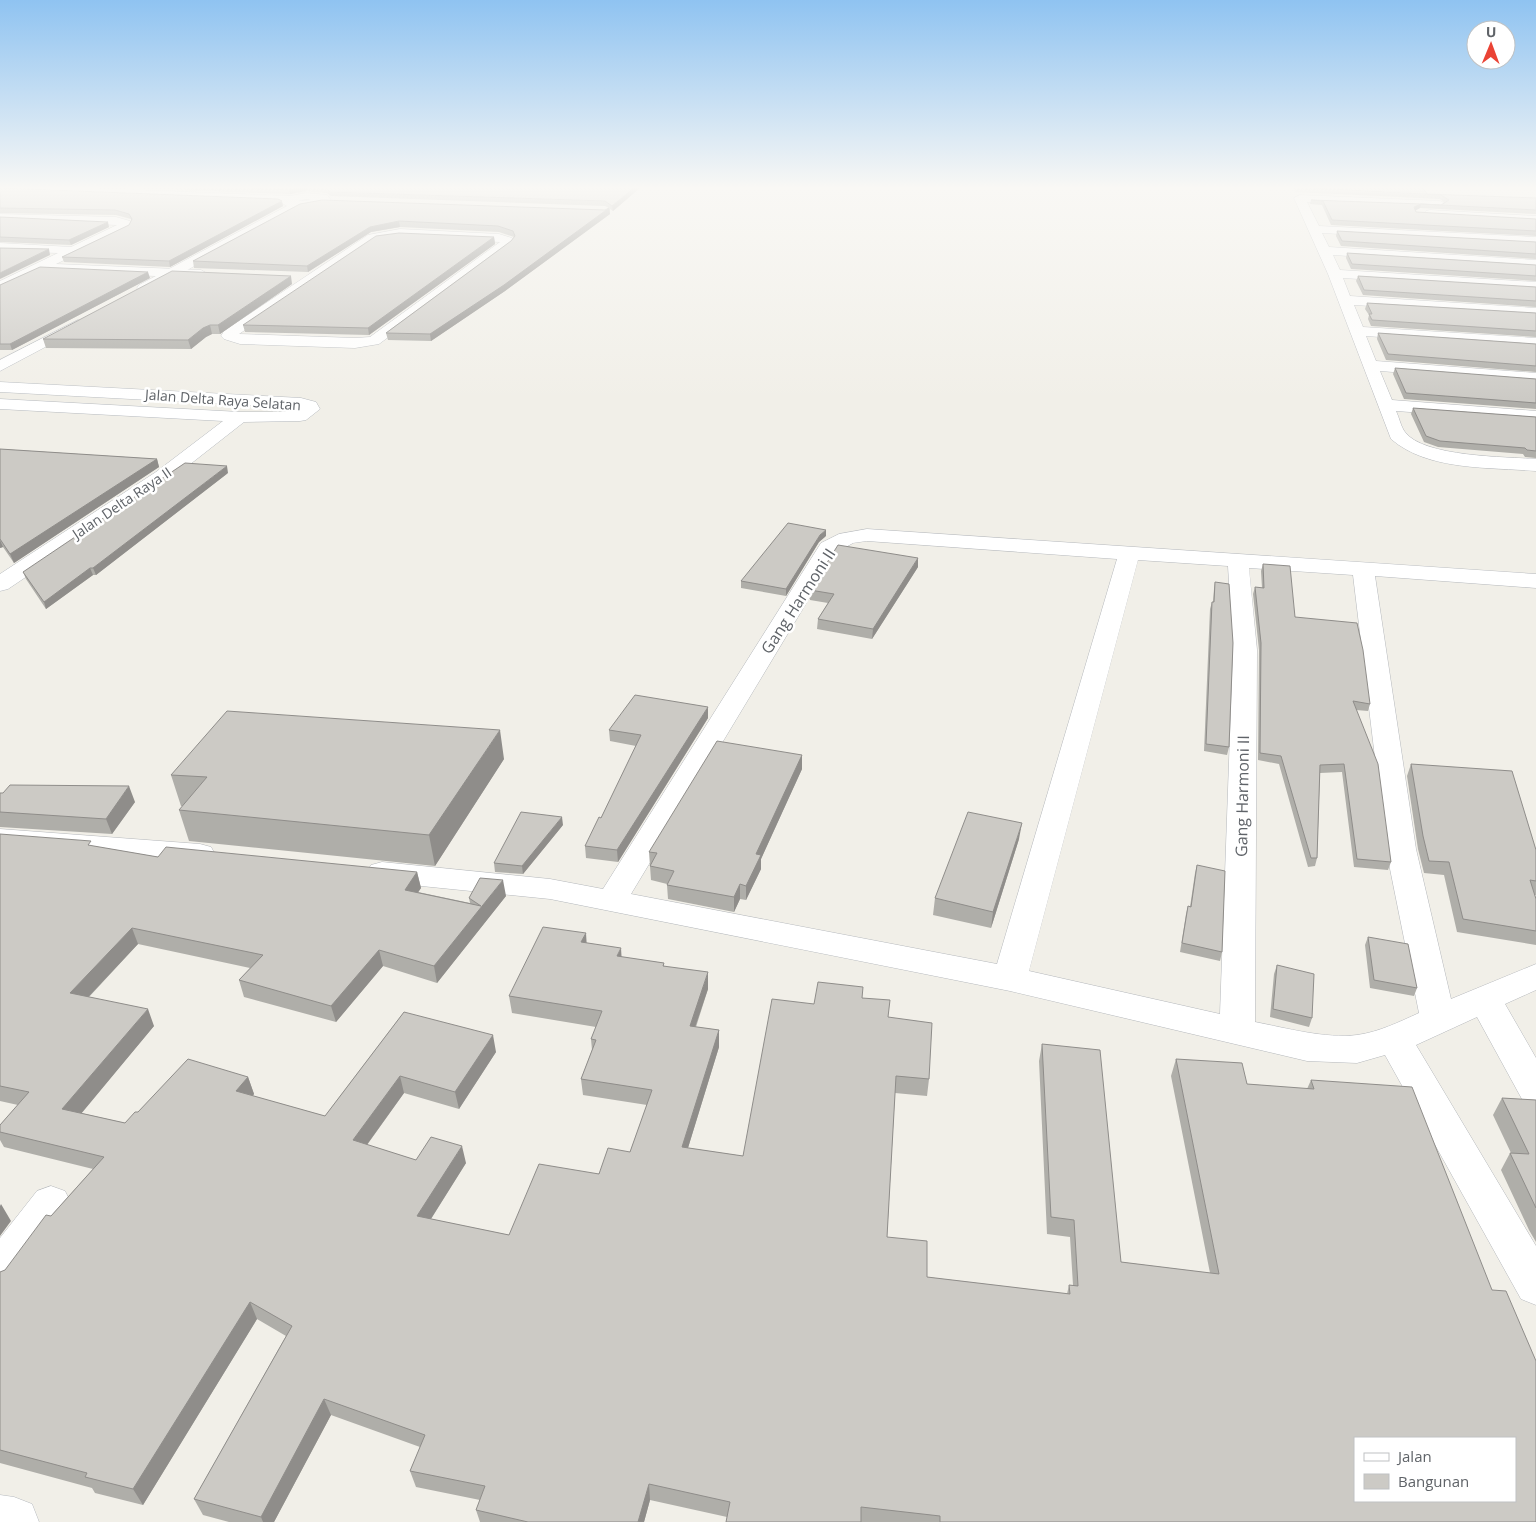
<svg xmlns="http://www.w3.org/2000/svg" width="1536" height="1522" viewBox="0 0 1536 1522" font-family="'Open Sans',sans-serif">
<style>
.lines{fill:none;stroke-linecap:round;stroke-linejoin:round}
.street-casing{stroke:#b5b8bc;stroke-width:1}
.secondary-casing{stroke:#b6babf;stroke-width:1}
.street{fill:#fff;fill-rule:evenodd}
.secondary{fill:#fff;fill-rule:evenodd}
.wall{fill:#afaea9}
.shaded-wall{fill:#8f8d8a}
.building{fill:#cccac5;stroke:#8f8d8a;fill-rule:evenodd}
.labels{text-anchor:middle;stroke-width:5;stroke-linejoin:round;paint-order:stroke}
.far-street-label{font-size:14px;fill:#5f6368;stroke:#fff}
.street-label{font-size:16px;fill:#5f6368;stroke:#fff}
</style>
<rect width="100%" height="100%" fill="#f1efe8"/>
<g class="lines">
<!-- street casing -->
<g class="street-casing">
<path id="street" d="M0,187H64L289,196L295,199L289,202L0,191Z
M1300,195L1440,201L1446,204L1440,207L1307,202L1319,226L1536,237V245L1322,233L1329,247L1536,260V268L1333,255L1340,270L1536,282V290L1343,278L1350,296L1536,308V316L1354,305L1363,327L1536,338V348L1366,336L1376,361L1536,373V383L1380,371L1392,400L1536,411V421L1396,411C1399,417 1401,427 1405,432C1423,457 1507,457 1536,459V471C1489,467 1428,471 1391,439L1328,274L1294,198Z
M1430,210L1536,216V222L1426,215L1424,213L1426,211Z
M0,214L116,217L130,221L132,223L130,228L56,264L201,270L208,274L201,278L41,271L0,290V281L58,253L0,251V243L71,247L117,225L0,220Z
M400,229L499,234L512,238L514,241L511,246L379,344L355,348L240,344L224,339L221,336L224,331L368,235ZM400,237L500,242L370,337L355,338L239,334L376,241Z
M867,529L1536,574V588L1375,576L1416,849L1451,999L1536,964V990L1505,1004L1536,1058V1106L1523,1101L1477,1017L1416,1045L1536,1246V1305L1521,1299L1385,1055L1357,1063L1307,1061L1010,991L550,899L382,882L371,879L367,872L371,865L382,862L550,879L603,889L821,543L839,534ZM867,541L1117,559L997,964L631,894L837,552L853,543ZM1138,560L1228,566L1233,650L1220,1014L1029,971ZM1249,568L1353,575L1386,849L1419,1013C1399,1022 1379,1032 1357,1035C1326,1039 1286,1028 1255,1022L1257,650Z
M0,829L200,844L211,847L215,854L211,861L200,864L0,847Z
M51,1186L65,1191L71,1203L65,1215L15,1285L0,1290V1238L37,1191Z"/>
</g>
<!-- secondary casing -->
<g class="secondary-casing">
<path id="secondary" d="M306,193L327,195L331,200L329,202L300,208L149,291H139L137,288L139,285L287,206L280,202L285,197ZM306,199L312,200L298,201Z
M78,320L83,321L85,324L83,327L0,371V360Z
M0,382L301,398L316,402L320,409L306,420L300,421L244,422L170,480L8,589L0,591V574L156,472L223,421L0,409V399L240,412H289L300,408L0,392Z
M0,1495L14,1497L32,1504L39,1522H0Z"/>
</g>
<!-- street -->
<use href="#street" class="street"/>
<!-- secondary -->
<use href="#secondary" class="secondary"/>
</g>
<!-- wall -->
<path class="wall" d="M116,187H641L613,211L610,209V214L505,291L431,341L388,340L386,333L511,241L514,237L499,232L400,227L371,232L308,272L194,268L193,261L300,204L605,210L609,208L605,206L331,196L327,193L306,191L290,194Z
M1293,187H1422L1427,194L1536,198V214L1420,208L1421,204L1441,205L1445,203L1440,199L1295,192Z
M0,188L283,206L170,267L64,262L62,257L129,225L131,221V219L116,215L0,213Z
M1311,200L1421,204L1420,208L1415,210L1416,212L1536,219V236L1331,225L1322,205L1310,204Z
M0,217L109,227L71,245L0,242Z
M1337,231L1536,242V259L1341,246L1336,236Z
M494,237L495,244L369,335L245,332L243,325Z
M1347,253L1536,265V281L1351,269L1346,258Z
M1358,276L1536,287V307L1363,295L1356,281Z
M150,278L12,350H0V285Z
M292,284L220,334H212L206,337L191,349L46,348L43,339Z
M1367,303L1536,313V337L1371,326L1368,319L1369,315L1365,309Z
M1378,333L1536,344V372L1386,360L1377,339Z
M1395,368L1536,379V409L1404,399L1393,374Z
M1413,408L1536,417V458L1525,457L1523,454L1438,447L1424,442L1411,414Z
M0,449L157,459L159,467L14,563L3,547L0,548Z
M228,473L96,575H93L46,609L26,579L23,572Z
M826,536L819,542L786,596L741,588V581Z
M1263,564L1295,617L1370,704L1368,711L1356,710L1391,862L1388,870L1354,867L1342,772L1320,773L1317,858L1315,866L1308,867L1279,764L1258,760L1259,650L1253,594L1255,587L1262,588L1261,571Z
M918,567L872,639L817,629L818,619L828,603L810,600V590Z
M1215,582L1229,747L1227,755L1204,751L1210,609L1212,602H1213L1214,589Z
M708,718L618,862L586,858L585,846L601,818L636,746L610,741L609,730Z
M802,755V769L761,859V869L746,900L740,899L734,912L668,899L667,885V884L651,880L649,852Z
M504,759L435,866L189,841L179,810L183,806H181L171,775Z
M1411,764L1536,850V895H1535L1536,899V945L1457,932L1444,875L1424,873L1418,849L1407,776Z
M0,793L135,802L112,834L0,827Z
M563,825L523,874L495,872L494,863Z
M0,834L93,846L158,857L417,872L421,888L418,892L470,903L469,898L506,896L437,983L383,966L336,1022L244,997L239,980L250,968L138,944L89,997L154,1026L81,1113L125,1123L138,1112L248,1077L254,1094L253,1096L325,1116L404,1012L496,1052L459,1109L404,1093L367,1145L416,1160L466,1163L431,1219L509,1235L630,1152L647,1105L583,1095L581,1079L592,1050L591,1039L596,1027L512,1013L509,996L587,943L622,957L664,963V966L708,989L696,1027L719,1030V1047L688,1148L743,1156L814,1004L863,998L888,1017L929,1079L927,1096L895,1093L887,1237L927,1277L1067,1294L1069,1285H1073L1070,1237L1047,1234L1039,1061L1042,1044L1121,1262L1210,1273L1171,1076L1176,1059L1247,1084L1307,1089L1311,1080L1536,1522H726L727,1517L650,1500L644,1522H480L476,1510L480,1500L416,1487L410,1471L420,1447L331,1415L274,1522H229L203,1515L194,1499L286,1336L257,1319L143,1505L95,1493L92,1488L0,1463V1272L5,1270L51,1216L93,1169L4,1147L0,1140V1125L18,1105L0,1101Z
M1019,839L991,928L933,915L935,898Z
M1197,865L1222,952L1220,961L1180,952L1186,914L1188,906L1190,907L1195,873Z
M1368,937L1417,988L1414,996L1370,988L1365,945Z
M1277,965L1312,1018L1309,1027L1270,1017L1274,974Z
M1502,1098L1536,1100V1242L1529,1230L1501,1170L1510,1153H1511L1493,1115Z"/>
<!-- shaded-wall -->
<path class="shaded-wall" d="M301,187H305L306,191L290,194L289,190Z
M635,187H641L613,211L612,206Z
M282,201L283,206L170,267L169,261Z
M1421,204L1420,208L1413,212L1414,207Z
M609,208L610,214L505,291L431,341L430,334Z
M399,221L400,227L371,232L308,272L307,266L370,227Z
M108,222L109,227L71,245L69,240Z
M494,237L495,244L369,335L368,328Z
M49,249L50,255L0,279V273Z
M148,272L150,278L12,350L10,344Z
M291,276L292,284L220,334L218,325Z
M210,325L212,334L206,337L191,349L188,340L203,328Z
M157,459L159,467L14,563L10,554Z
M227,466L228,473L96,575L93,568Z
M826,530V536L819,542L786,596V589L820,535Z
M0,540L3,547L0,548Z
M918,558V567L872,639L873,629Z
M90,568L93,575L46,609L44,602Z
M708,707V718L618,862L617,850Z
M500,730L504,759L435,866L429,835Z
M802,755V769L761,859V869L746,900V886L756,854Z
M129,786L135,802L112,834L106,819Z
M562,817L563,825L523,874L522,866Z
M1022,823L1019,839L991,928L993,912Z
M417,872L421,888L409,906L405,890Z
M503,880L506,896L437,983L434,966Z
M740,884V899L734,912V897Z
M132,928L138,944L77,1009L70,993Z
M586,933L587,949L581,942Z
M621,948L622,964L617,956Z
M379,950L383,966L336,1022L331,1006Z
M708,972V989L690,1042V1026Z
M148,1009L154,1026L71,1126L62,1109Z
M719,1030V1047L683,1164L682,1147Z
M493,1035L496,1052L459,1109L455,1092Z
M400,1076L404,1093L358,1157L353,1140Z
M248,1077L254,1094L242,1108L236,1091Z
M462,1146L466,1163L422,1233L417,1216Z
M1,1204L11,1221L0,1236V1206Z
M250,1302L257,1319L143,1505L133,1489Z
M324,1399L331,1415L274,1522H263L261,1517Z
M649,1484L650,1500L644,1522H638Z"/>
<!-- building -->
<path class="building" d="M229,187H301L289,190Z
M313,187H635L612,206L605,201L330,192L326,188Z
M1295,187H1422L1427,194L1536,198V210L1421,204L1441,205L1449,200L1441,195Z
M0,188L278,199L282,201L169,261L62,257L129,225L132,219L129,214L115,210L0,208Z
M322,200L605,210L609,208L504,285L430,334L386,333L511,241L515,236L513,231L498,226L399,221L370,227L307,266L193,261L300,204Z
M1311,200L1421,204L1414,207L1416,212L1536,219V231L1332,220L1323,201Z
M0,217L108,222L69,240L0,237Z
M1337,231L1536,242V254L1342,241Z
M399,233L494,237L368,328L243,325L376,236Z
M0,248L49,249L0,273Z
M1347,253L1536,265V276L1352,264Z
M40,267L148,272L10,344H0V285Z
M172,271L291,276L218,325H210L203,328L188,340L43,339Z
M1358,276L1536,287V301L1364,290Z
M1367,303L1536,313V331L1372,320L1369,314H1372Z
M1378,333L1536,344V366L1388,354Z
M1395,368L1536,379V403L1406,393Z
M1413,408L1536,417V451L1527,450L1525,448L1440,441L1426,436Z
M0,449L157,459L10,554L0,539Z
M185,463L227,466L93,568H90L44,602L23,572Z
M788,523L826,530L820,535L786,589L741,581Z
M838,545L918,558L873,629L818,619L834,594L810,590Z
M1263,564L1290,566L1295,617L1357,623L1363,650L1370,704L1353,701L1378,764L1391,862L1357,859L1344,764L1320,765L1317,858H1311L1281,756L1260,753L1261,643L1255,587L1264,588Z
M1215,582L1229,584L1233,643L1229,747L1206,744L1212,602H1214Z
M635,695L708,707L617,850L585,846L599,817L601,818L641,735L609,730Z
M227,711L500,730L429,835L179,810L207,777L171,775Z
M717,741L802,755L756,854L761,855L746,886L740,884L734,897L667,885L674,871L650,866L657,853L649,852Z
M1411,764L1512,771L1536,850V881L1530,880L1536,899V931L1463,919L1449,862L1429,861L1423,836Z
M10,785L129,786L106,819L0,812V793H3Z
M521,812L562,817L522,866L494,863Z
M968,812L1022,823L993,912L935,898Z
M0,834L91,841L88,845L158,857L166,847L417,872L405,890L481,906L469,898L480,878L503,880L434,966L379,950L331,1006L239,980L263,955L132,928L70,993L148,1009L62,1109L125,1123L135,1112H138L188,1059L248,1077L236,1091L325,1116L404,1012L493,1035L455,1092L400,1076L353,1140L416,1160L431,1137L462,1146L417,1216L509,1235L539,1164L599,1174L608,1148L630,1152L652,1090L581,1079L596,1040L591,1039L602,1011L509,996L543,927L586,933L581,942L621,948L617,956L664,963L663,966L708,972L690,1026L719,1030L682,1147L743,1156L772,999L814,1004L818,982L863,987L862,998L890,1000L888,1017L932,1023L929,1079L896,1076L887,1237L927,1241V1277L1070,1294L1069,1285L1078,1286L1074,1220L1051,1217L1042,1044L1100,1050L1121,1262L1219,1274L1176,1059L1242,1063L1247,1084L1314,1089L1311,1080L1412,1087L1492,1290L1506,1291L1536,1361V1522H940V1516L861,1507V1522H726L730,1502L649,1484L638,1522H528L476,1510L485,1486L410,1471L425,1435L324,1399L261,1517L194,1499L292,1326L250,1302L133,1489L85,1477L87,1473L0,1450V1272L5,1270L46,1215L51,1216L104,1157L0,1132V1125L29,1092L0,1086ZM1355,1438H1515V1501H1355Z
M1197,865L1225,871L1222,952L1182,943L1188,906L1191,907Z
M1368,937L1408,944L1417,988L1374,980Z
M1277,965L1314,974L1312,1018L1273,1009Z
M1502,1098L1536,1100V1208L1510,1153L1529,1154Z"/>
<!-- sky -->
<linearGradient id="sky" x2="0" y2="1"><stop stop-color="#8fc3f1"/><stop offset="0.47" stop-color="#f9f8f5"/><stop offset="1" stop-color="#f9f8f5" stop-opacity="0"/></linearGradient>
<rect width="1536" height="400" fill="url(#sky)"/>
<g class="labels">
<!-- far-street labels -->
<g class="far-street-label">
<text transform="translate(223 400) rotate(4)" y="5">Jalan Delta Raya Selatan</text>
<text transform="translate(122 503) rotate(-34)" y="5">Jalan Delta Raya II</text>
</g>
<!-- street labels -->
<g class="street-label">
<text transform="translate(798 601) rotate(-57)" y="6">Gang Harmoni II</text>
<text transform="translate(1242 796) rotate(-89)" y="6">Gang Harmoni II</text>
</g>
</g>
<!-- legend -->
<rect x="1354" y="1437" width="162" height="65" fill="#ffffff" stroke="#bfc1c3"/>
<rect x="1364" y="1453" width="25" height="8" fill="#ffffff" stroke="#bfc1c3"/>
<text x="1398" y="1462" font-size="15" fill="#5f6368">Jalan</text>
<rect x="1364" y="1474" width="25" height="15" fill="#cccac5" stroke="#bfc1c3"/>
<text x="1398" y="1487" font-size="15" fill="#5f6368">Bangunan</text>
<!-- north arrow -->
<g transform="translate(1491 45) rotate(1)"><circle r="24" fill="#ffffff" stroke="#bfc1c3"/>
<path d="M0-4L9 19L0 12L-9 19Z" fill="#ea4335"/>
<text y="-8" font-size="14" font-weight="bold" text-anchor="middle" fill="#5f6368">U</text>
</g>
</svg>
